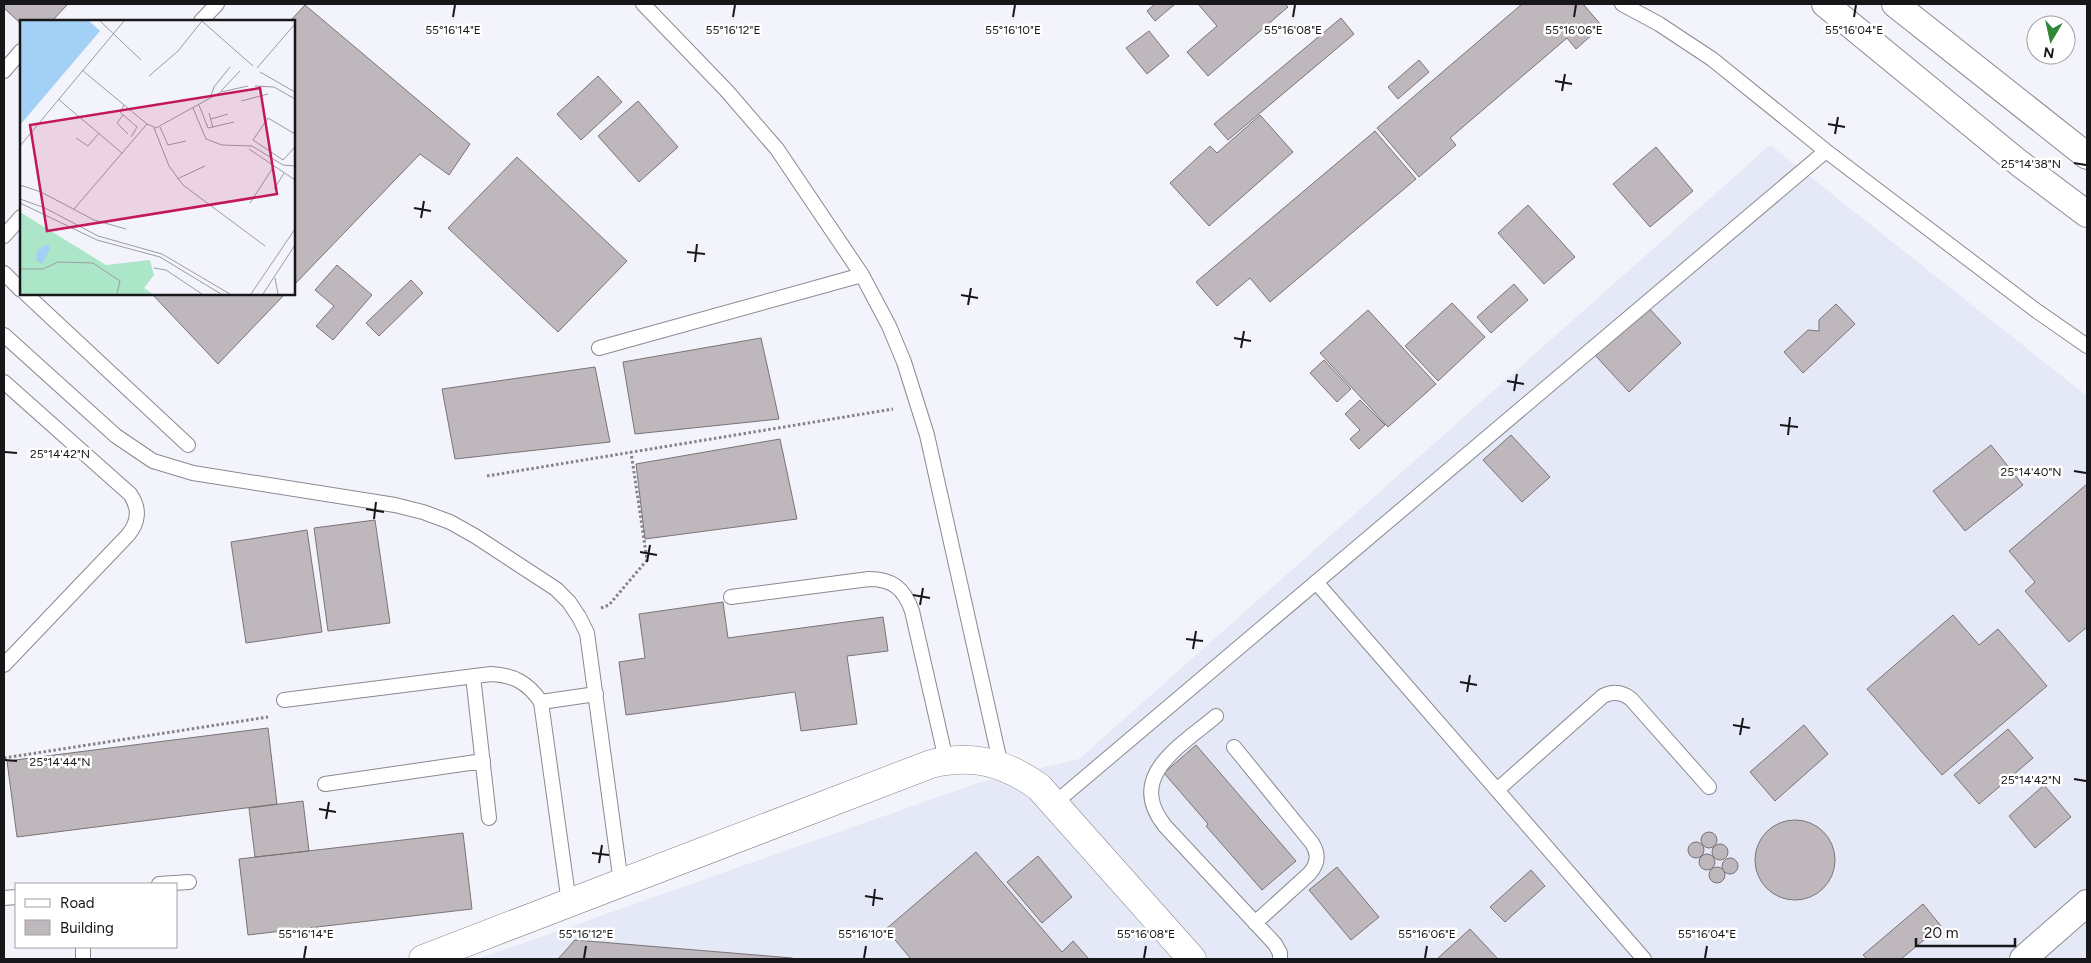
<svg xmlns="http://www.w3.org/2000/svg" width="2091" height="963" viewBox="0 0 2091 963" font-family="Figtree,sans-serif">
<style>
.built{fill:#e5e8f6}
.building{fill:#beb7bb;stroke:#7a7377}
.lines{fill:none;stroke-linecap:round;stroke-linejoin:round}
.service-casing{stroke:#898a91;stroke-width:16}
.minor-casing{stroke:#898a91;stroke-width:28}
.tertiary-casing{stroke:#898a91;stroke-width:29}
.path{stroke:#828287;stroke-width:3;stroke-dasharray:2.5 2.5;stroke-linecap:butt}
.service{stroke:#fff;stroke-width:14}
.minor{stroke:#fff;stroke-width:26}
.tertiary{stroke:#fff;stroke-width:28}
.ticks{fill:none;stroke:#17171a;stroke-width:2}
.inset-road{fill:none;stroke:#9b9ca1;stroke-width:1}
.view{fill:#c2185b;fill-opacity:0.15;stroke:#c2185b;stroke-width:2.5}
.inset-edge{fill:none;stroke:#17171a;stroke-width:2.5}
.ticks-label{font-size:12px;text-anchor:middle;fill:#17171a;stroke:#fff;stroke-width:5;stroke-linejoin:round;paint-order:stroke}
</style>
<rect width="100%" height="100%" fill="#f3f4fb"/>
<!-- built -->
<path class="built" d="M1770,145L2087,396V959H478L978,783L1079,759Z"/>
<!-- building -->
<path class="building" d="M4,4H68L52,21H21V24L4,8Z
M1155,4H1175L1155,21L1147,11Z
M1198,4H1285L1288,7L1208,76L1187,52L1217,26Z
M1522,4H1583L1602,26L1576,49L1567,38L1450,138L1456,145L1419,177L1377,128Z
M305,5L470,144L449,175L420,154L294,285V21H290Z
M1341,18L1354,34L1228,140L1214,124Z
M1149,31L1169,56L1147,74L1126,48Z
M1419,60L1429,72L1398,99L1388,87Z
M598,76L622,102L581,140L557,114Z
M638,101L678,147L639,182L598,136Z
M1260,115L1293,152L1209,226L1170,183L1210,146L1217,153Z
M1375,131L1416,179L1270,302L1250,278L1217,306L1196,282Z
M1656,147L1693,191L1650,227L1613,184Z
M517,157L627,261L558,332L448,228Z
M1528,205L1575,257L1544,284L1498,233Z
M337,265L372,295L333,340L316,326L334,306L315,290Z
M411,280L423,293L379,336L366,323Z
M1514,284L1528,300L1491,333L1477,317Z
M152,294H285L218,364Z
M1452,303L1485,337L1438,381L1405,346Z
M1836,304L1855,324L1803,373L1784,352L1808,330L1819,331V320Z
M1647,306L1681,343L1629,392L1595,355Z
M1368,310L1436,384L1388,427L1320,353Z
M761,338L779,419L635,434L623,362Z
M1324,360L1351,389L1337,402L1310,373Z
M595,367L610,442L455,459L442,389Z
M1360,400L1385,425L1359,449L1350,439L1360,430L1345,414Z
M1511,435L1550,477L1522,502L1483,460Z
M780,439L797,519L645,539L636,464Z
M1991,445L2023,485L1965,531L1933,491Z
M2087,484V627L2069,642L2025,591L2035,582L2009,551Z
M375,520L390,623L328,631L314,528Z
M307,530L322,632L246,643L231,542Z
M723,602L728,638L883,617L888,651L847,656L857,724L801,731L795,692L626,715L619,662L645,658L639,614Z
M1953,615L1979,645L1998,629L2047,686L1942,775L1867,689Z
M1804,725L1828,754L1775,801L1750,772Z
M268,728L277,804L17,837L7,761Z
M2008,729L2033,758L1979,804L1954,775Z
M1196,745L1296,861L1262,890L1206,826L1208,824L1164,773Z
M2044,785L2071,817L2035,848L2009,816Z
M303,801L309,851L255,857L249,808Z
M1755 860a40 40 0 1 1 80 0a40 40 0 1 1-80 0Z
M1701 840a8 8 0 1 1 16 0a8 8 0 1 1-16 0Z
M463,833L472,909L248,935L239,859Z
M1688 850a8 8 0 1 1 16 0a8 8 0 1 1-16 0Z
M1712 852a8 8 0 1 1 16 0a8 8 0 1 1-16 0Z
M976,852L1062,952L1073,941L1089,959H911L886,929Z
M1699 862a8 8 0 1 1 16 0a8 8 0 1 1-16 0Z
M1038,856L1072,897L1042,923L1007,882Z
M1722 866a8 8 0 1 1 16 0a8 8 0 1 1-16 0Z
M1709 875a8 8 0 1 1 16 0a8 8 0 1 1-16 0Z
M1337,867L1379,917L1351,940L1309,890Z
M1531,870L1545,886L1505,922L1490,907Z
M1923,904L1941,926L1901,959H1867L1863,955Z
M1470,929L1498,959H1437Z
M575,940L792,958L794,959H558Z"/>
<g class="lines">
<!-- service casing -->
<g class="service-casing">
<path id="service" d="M643,4L726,90L777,149L862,275L889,326L904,362L927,435L1001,766
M1622,4L1659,24L1712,59L1826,151L2034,309L2087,346
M201,21L217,4
M4,71L21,51
M4,236L21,217
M4,273L21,290
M26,294L188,445
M4,335L116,436L153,461L193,473L395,505L423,512L450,522L475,536L556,589L569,602L579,617L587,633L621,883
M599,348L862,275
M4,382L130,494C140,508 139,522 128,535L4,665
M1316,582L1644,959
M731,597L869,579C892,579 904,588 912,611L946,760
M473,676L489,818
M284,700L491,674C514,675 528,683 541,702L569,903
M541,702L596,694
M1216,716C1181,746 1125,776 1165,826L1275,944L1280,953V959
M1234,747L1312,843C1319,854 1318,864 1309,874L1255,923
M325,784L483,761
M1497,790L1603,696C1613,691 1622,692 1631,699L1709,787
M1055,803L1826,151
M159,884L189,882
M4,898L16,897
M83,959V947"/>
</g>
<!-- minor casing -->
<g class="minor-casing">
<path id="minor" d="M1825,4L2019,163L2087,214
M1895,4L2087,156
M2023,959L2087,903"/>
</g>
<!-- tertiary casing -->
<g class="tertiary-casing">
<path id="tertiary" d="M423,959L931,764C973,754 1004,762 1039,787L1192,959"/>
</g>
<!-- path -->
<path class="path" d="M487,476L893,409
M601,608L609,605L647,560L631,452
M4,758L268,717"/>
<!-- service -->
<use href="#service" class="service"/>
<!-- minor -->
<use href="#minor" class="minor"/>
<!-- tertiary -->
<use href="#tertiary" class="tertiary"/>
</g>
<!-- ticks -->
<path class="ticks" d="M453,17L455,5M733,17L735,5M1013,17L1015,5M1293,17L1295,5M1574,17L1576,5M1854,17L1856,5M1555,81L1572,84M1562,91L1565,74M1828,124L1845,127M1835,134L1838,117M2074,163L2086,165M414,208L431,211M421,218L424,201M687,252L705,254M695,262L697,244M961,295L978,298M968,305L971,288M1234,338L1251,341M1241,348L1244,331M1507,381L1524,384M1514,391L1517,374M1780,425L1798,427M1788,435L1790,417M5,452L17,453M2074,471L2086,473M366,509L384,512M374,519L376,502M640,552L657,555M647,562L650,545M913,595L930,598M920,605L923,588M1186,639L1203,641M1193,649L1196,631M1460,682L1477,685M1467,692L1470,675M1733,725L1750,728M1740,735L1743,718M5,760L17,761M2074,779L2086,781M319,809L336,812M326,819L329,802M592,853L609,855M599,863L602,845M865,896L883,899M873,906L875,889M304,958L306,946M584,958L586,946M864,958L866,946M1144,958L1146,946M1425,958L1427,946M1705,958L1707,946"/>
<!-- overview -->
<g transform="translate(20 20)">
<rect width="275" height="275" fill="#f3f4fb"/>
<path d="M0,192L86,245L130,240L134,255L124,268L133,274H0Z" fill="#abe6c9"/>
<path d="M0,1H69L80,11L0,105ZM28,224L30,229L22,244L16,240L17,230Z" fill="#a3d0f5"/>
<path class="inset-road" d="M80,1L121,40M182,1L233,46M237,48L275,4M62,50L127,104L136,108L201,72L228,66M240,52L275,72M129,56L158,31L182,1M235,66L254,67L275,79M201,71L220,51M190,78L194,67L210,47M38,79L102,133M221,81L248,74M104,85L100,92L117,107L111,117M179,85L188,108L214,102M173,88L186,119L202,125L232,126L263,145L275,146M189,93L193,108M103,95L97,103L108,114M191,99L208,94M140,107L148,125L166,121M134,108L149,146L163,165L245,226M275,114L248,98L233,120L263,140L275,127M56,118L68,126L79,113M0,126L104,1M229,129L275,160M157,159L185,146M0,165L21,172L74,200L106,209M254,169L264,153M0,179L25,188L78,216L142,234L210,274M0,183L77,220L140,237L201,274M230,183L254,146M54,189L127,104M134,248L146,250L182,274M0,249H23L38,242L73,243L100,261L97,274M255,258L258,274M231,274L275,209M243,274L275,225"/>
<path class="view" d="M240,68L257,174L27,211L10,105Z"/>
<rect width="275" height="275" class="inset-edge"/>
</g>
<g class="ticks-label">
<text x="1293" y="34">55°16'08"E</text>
<text x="1574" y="34">55°16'06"E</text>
<text x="453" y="34">55°16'14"E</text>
<text x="733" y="34">55°16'12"E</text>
<text x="1013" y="34">55°16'10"E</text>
<text x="1854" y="34">55°16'04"E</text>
<text x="2031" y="168">25°14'38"N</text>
<text x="60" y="458">25°14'42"N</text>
<text x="2031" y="476">25°14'40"N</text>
<text x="60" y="766">25°14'44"N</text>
<text x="2031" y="784">25°14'42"N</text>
<text x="306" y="938">55°16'14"E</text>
<text x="586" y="938">55°16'12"E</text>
<text x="866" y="938">55°16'10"E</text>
<text x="1146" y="938">55°16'08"E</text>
<text x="1427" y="938">55°16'06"E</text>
<text x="1707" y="938">55°16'04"E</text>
</g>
<!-- border -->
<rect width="2091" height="963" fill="none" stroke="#17171a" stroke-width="10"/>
<!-- legend -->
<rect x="15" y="883" width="162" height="65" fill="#ffffff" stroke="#a2a2a3"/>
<rect x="25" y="899" width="25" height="8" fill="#ffffff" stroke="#a2a2a3"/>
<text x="60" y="908" font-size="15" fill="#17171a">Road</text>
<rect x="25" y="920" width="25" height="15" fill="#beb7bb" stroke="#a2a2a3"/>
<text x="60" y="933" font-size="15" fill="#17171a">Building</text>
<!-- north arrow -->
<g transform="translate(2051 40) rotate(189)"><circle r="24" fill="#ffffff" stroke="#a2a2a3"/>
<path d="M0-4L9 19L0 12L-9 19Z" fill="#308736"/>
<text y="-8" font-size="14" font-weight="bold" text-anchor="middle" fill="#17171a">N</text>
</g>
<!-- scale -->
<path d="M1916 938v8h99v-8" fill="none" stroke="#17171a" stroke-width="2.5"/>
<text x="1924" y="938" font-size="15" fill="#17171a" stroke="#ffffff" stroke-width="4" paint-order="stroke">20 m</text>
</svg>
